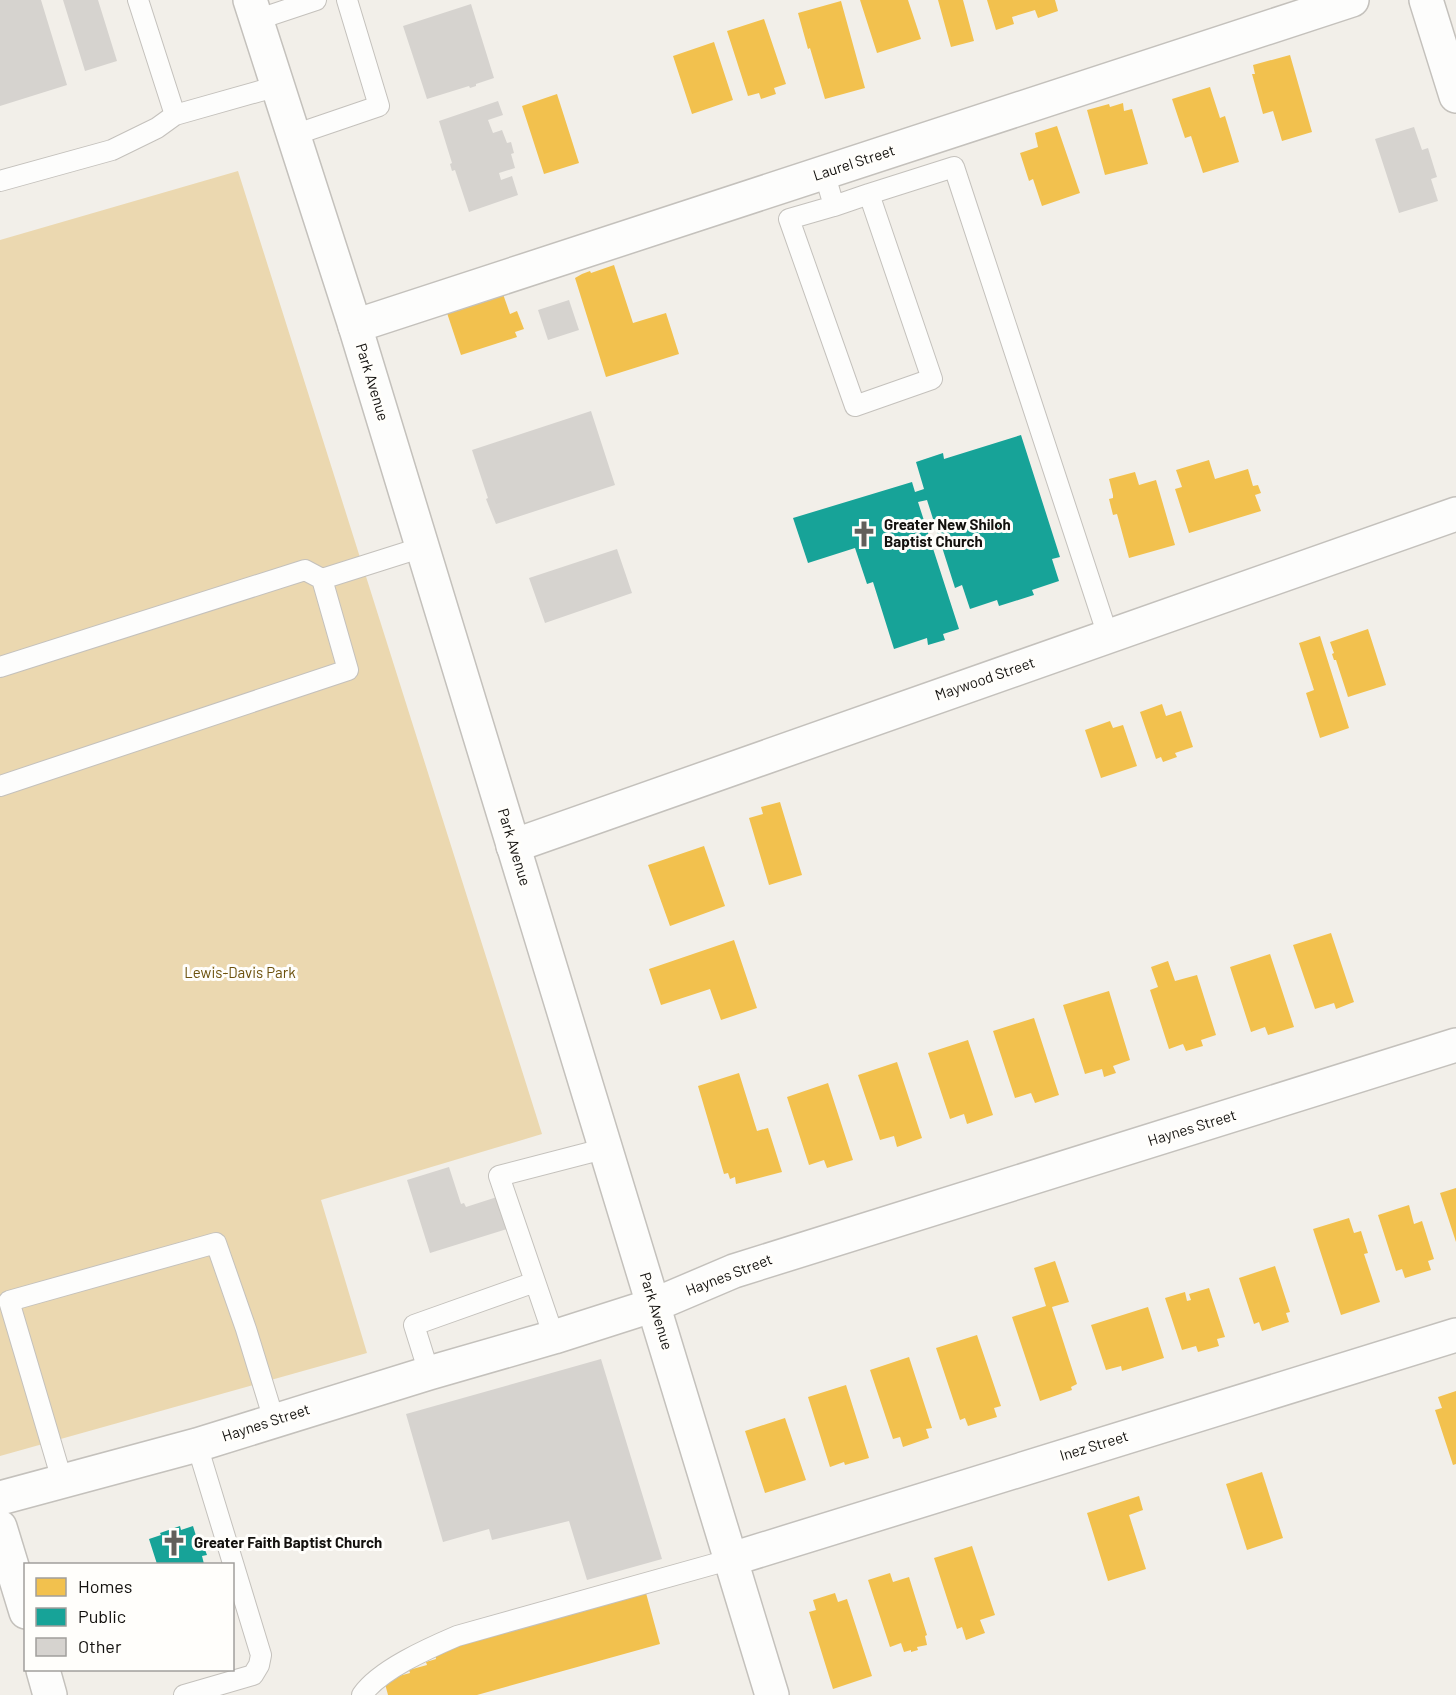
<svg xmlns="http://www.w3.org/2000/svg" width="1456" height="1695" viewBox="0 0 1456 1695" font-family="Barlow,sans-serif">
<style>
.green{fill:#ebd8b0}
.homes{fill:#f2c14e}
.public{fill:#17a398}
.building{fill:#d6d3cf}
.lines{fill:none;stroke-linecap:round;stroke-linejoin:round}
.service-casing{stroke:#c4c1bc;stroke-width:22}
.minor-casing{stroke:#c4c1bc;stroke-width:36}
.secondary-casing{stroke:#c4c1bc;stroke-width:36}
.service{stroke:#fdfdfc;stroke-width:20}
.minor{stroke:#fdfdfc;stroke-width:33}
.secondary{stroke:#fdfdfc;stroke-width:33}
.labels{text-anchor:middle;stroke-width:6;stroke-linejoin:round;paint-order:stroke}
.street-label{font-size:15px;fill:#13110e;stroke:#fffefb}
.poi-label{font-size:15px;font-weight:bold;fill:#13110e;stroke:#fffefb;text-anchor:start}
.park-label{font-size:15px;fill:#6c510d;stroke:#fffefb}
</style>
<rect width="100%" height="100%" fill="#f2efe9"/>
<!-- green -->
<path class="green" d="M238,171L542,1134L321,1200L367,1353L0,1456V240Z"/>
<!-- homes -->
<path class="homes" d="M860,0H908L921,39L877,53Z
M938,0H963L974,41L951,47Z
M987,0H1055L1058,11L1038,18L1035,10L1012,17L1014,24L996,30Z
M841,1L865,88L825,99L810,48L808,49L798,13Z
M764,19L786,84L774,88L776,94L761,99L759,93L748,96L727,31Z
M714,42L733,100L692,114L673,56Z
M1290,55L1312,132L1282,141L1273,111L1263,114L1252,74H1255L1253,65Z
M1210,87L1220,118L1225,116L1239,162L1203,173L1191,136L1185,138L1172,99Z
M557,94L579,163L544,174L522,106Z
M1123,103L1124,111L1132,109L1148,164L1105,175L1087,110L1109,104L1110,107Z
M1057,126L1080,193L1042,206L1033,179L1029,181L1020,153L1038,147L1035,133Z
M614,265L633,323L666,313L679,354L606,377L575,278L582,274L590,271L591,273Z
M503,294L510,314L517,311L524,329L515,332L517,337L461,355L447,313Z
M1209,460L1215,479L1248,469L1253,486L1258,485L1261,493L1255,495L1261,511L1189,533L1175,489L1182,487L1176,470Z
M1135,472L1139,485L1156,480L1175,545L1129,558L1117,514L1113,515L1109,499L1113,498V495L1109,479Z
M1368,629L1386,685L1348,697L1336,660H1334L1332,654L1334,653L1330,642Z
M1320,636L1349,728L1320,738L1306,693L1314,690L1299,643Z
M1162,704L1166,716L1181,711L1193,747L1175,753L1177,757L1163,762L1161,757L1156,759L1140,712Z
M1110,721L1113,728L1123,725L1137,766L1101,778L1085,730Z
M780,802L802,875L769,885L749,818L763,814L761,807Z
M704,846L725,906L670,926L648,865Z
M1331,933L1354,1002L1336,1009L1334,1003L1315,1009L1293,945Z
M734,940L757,1008L721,1020L710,989L661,1005L649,969Z
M1270,954L1294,1027L1268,1035L1265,1027L1251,1032L1230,967Z
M1168,961L1175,981L1197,975L1216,1035L1201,1040L1203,1046L1186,1051L1183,1044L1169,1049L1150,990L1158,987L1151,967Z
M1109,991L1130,1060L1113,1066L1116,1073L1104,1077L1102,1069L1085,1074L1063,1005Z
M1034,1018L1059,1095L1035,1103L1031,1093L1015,1098L993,1031Z
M968,1040L993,1115L967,1124L964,1114L950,1119L928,1053Z
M897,1062L922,1138L897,1147L894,1136L880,1140L858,1075Z
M739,1073L757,1131L768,1128L782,1172L736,1184L735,1177L730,1179L728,1173L724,1174L698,1086Z
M828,1083L853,1160L827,1168L824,1160L809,1165L787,1097Z
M1456,1188V1242L1440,1193Z
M1409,1205L1414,1224L1422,1221L1434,1259L1428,1261L1431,1270L1405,1278L1402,1269L1396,1271L1378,1215Z
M1349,1218L1354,1233L1361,1231L1368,1253L1364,1254L1380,1302L1341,1315L1313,1229Z
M1055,1261L1069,1302L1052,1307L1077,1384L1071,1387L1072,1390L1040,1401L1012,1317L1046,1306L1034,1268Z
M1275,1266L1290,1312L1286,1313L1289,1322L1262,1331L1259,1322L1254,1324L1239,1278Z
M1209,1288L1225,1337L1217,1339L1219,1346L1198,1352L1196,1346L1182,1350L1165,1298L1185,1292L1187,1301L1191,1300L1189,1294Z
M1148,1307L1164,1358L1122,1371L1121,1366L1106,1370L1091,1325Z
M977,1335L1001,1406L994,1408L997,1417L968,1426L965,1418L960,1420L936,1348Z
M909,1357L932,1428L926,1429L929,1438L903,1447L900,1437L893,1439L870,1370Z
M846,1385L869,1458L845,1465L844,1462L830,1467L808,1397Z
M1456,1391V1464L1453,1465L1435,1410L1442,1408L1438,1397Z
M785,1418L806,1480L765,1493L745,1431Z
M1262,1472L1283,1538L1247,1550L1226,1484Z
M1139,1496L1143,1510L1129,1515L1146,1569L1108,1581L1087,1513Z
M972,1546L995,1615L980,1620L985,1633L966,1640L962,1627L957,1629L934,1558Z
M890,1573L893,1582L909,1577L927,1635L925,1636L927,1645L917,1647L918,1650L911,1652V1650L904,1652L901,1643L890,1647L868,1580Z
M646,1593L660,1644L477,1695H388L384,1680L410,1673L409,1670L427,1665L426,1662L436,1659L435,1652Z
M835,1593L838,1602L847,1599L872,1676L833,1689L809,1612L816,1610L813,1600Z"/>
<!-- public -->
<path class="public" d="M1021,435L1060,557L1052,559L1059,581L1032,590L1034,595L999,606L997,600L970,609L962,585L955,588L927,500L918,502L959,629L943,634L945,640L928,645L927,638L894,649L873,582L867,584L855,548L808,563L793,518L912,482L915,492L924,489L916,462L943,453L944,459Z
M180,1526L181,1530L193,1526L200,1549L204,1547L207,1555L202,1556L204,1564H157L149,1539L161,1535L160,1533Z"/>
<!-- building -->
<path class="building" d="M0,0H41L67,85L0,106Z
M63,0H98L117,61L85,71Z
M471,4L494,78L476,84V86L470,88L469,86L427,99L403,26Z
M498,101L503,115L488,120L493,133L502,130L507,143L511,142L514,153L511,154L515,168L499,173L501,180L512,176L518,195L469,212L455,170L452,171L450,164L452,163L439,121Z
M1414,127L1422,150L1428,148L1437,177L1431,179L1438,201L1399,213L1375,139Z
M569,300L579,330L548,340L538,310Z
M591,411L615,485L496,524L486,499L488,498L472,450Z
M617,549L632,593L545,623L529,578Z
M449,1167L461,1204L464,1203L466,1207L497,1197L507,1229L430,1253L407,1180Z
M601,1359L662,1559L587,1580L569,1521L492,1540L489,1529L443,1542L406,1414Z"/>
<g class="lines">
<!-- service casing -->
<g class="service-casing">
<path id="service" d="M138,0L175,115
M256,20L316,0
M294,135L379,106L347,0
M824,172L834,206L789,219L855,406L932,379L869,194L834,206
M0,181L112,150L157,128L175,115L278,86
M869,194L954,167L1108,636
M0,667L305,570L322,579L423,547
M0,786L348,670L322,579
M554,1337L499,1176L607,1148
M429,1373L414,1325L535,1282
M62,1480L9,1301L216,1243L246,1329L274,1420
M184,1695L253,1675L259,1665L261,1655L197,1445
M362,1695C379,1670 429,1648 457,1636L732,1559"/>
</g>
<!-- minor casing -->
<g class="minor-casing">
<path id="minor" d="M1426,0L1456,96
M355,326L1352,0
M513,846L1456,514
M0,1498L197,1445L429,1373L554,1337L654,1305L734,1271L1456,1045
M0,1527L26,1612
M732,1559L1456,1335
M43,1670L50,1695"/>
</g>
<!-- secondary casing -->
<g class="secondary-casing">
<path id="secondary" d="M250,0L355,326L772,1695"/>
</g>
<!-- service -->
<use href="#service" class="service"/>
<!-- minor -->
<use href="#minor" class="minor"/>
<!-- secondary -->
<use href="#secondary" class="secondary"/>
</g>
<!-- icons -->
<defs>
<g id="church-bare" transform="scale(2.07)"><path d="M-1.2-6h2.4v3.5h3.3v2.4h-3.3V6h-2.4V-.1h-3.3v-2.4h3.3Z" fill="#615f5b" stroke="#fffefb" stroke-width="2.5" paint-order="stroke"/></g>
</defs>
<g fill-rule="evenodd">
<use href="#church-bare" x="864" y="534"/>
<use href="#church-bare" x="174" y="1543"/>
</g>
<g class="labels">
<!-- street labels -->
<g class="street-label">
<text transform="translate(854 163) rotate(-18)" y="5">Laurel Street</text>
<text transform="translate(372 382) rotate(73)" y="5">Park Avenue</text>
<text transform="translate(985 679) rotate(-19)" y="5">Maywood Street</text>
<text transform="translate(514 847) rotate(73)" y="5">Park Avenue</text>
<text transform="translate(1192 1128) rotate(-17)" y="5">Haynes Street</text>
<text transform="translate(729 1275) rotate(-21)" y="5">Haynes Street</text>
<text transform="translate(656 1311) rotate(73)" y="5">Park Avenue</text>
<text transform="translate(266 1423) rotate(-18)" y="5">Haynes Street</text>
<text transform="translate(1094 1446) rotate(-17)" y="5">Inez Street</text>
</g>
<!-- poi labels -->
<g class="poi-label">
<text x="884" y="530">Greater New Shiloh<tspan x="884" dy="17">Baptist Church</tspan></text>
<text x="194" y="1548">Greater Faith Baptist Church</text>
</g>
<!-- park labels -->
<g class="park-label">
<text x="240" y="978">Lewis-Davis Park</text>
</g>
</g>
<!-- legend -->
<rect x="24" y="1563" width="210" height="108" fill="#fffefb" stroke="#a19f9c" stroke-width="1.5"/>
<rect x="36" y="1578" width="30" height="18" fill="#f2c14e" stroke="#a19f9c" stroke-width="1.5"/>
<text x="78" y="1593" font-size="18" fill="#13110e">Homes</text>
<rect x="36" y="1608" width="30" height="18" fill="#17a398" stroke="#a19f9c" stroke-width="1.5"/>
<text x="78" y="1623" font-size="18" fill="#13110e">Public</text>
<rect x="36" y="1638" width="30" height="18" fill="#d6d3cf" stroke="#a19f9c" stroke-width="1.5"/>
<text x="78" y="1653" font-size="18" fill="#13110e">Other</text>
</svg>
